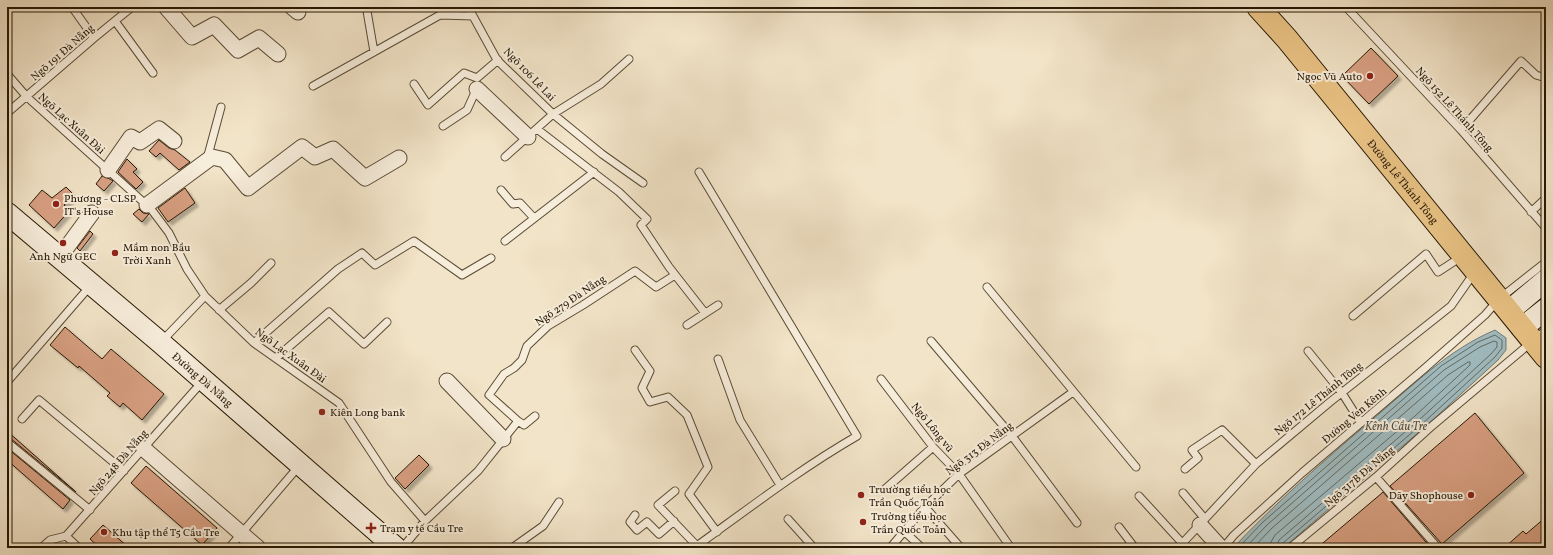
<svg xmlns="http://www.w3.org/2000/svg" width="1553" height="555" viewBox="0 0 1553 555" font-family="Vollkorn,serif">
<style>
.water{fill:#a0bcc1;stroke:#6f7a75}
.lines{fill:none;stroke-linecap:round;stroke-linejoin:round}
.shore{stroke:#636a62;stroke-width:1}
.building{fill:#d8a082;stroke:#261804;filter:url(#shadow)}
.lane-casing{stroke:#594b35;stroke-width:9}
.street-casing{stroke:#594b35;stroke-width:17}
.secondary-casing{stroke:#261804;stroke-width:23}
.primary-casing{stroke:#261804;stroke-width:24}
.lane{stroke:#f7eddb;stroke-width:7}
.street{stroke:#f7eddb;stroke-width:15}
.secondary{stroke:#f7eddb;stroke-width:21}
.primary{stroke:#e9c284;stroke-width:22}
.poi-dot{fill:#8f2418;stroke:#f7eddb;stroke-width:1.5}
.labels{text-anchor:middle;stroke-width:4;stroke-linejoin:round;paint-order:stroke}
.street-label{font-size:11px;fill:#261804;stroke:#f7eddb}
.poi-label{font-size:11px;fill:#261804;stroke:#f7eddb;text-anchor:start}
.water-label{font-size:12px;font-style:italic;fill:#515146;stroke:#f7eddb}
</style>
<defs>
<filter id="shadow"><feDropShadow dx="3.5" dy="3.5" stdDeviation="1" flood-color="#0004"/></filter>
</defs>
<rect width="100%" height="100%" fill="#f2e4c8"/>
<filter id="stains"><feTurbulence type="fractalNoise" baseFrequency=".005" numOctaves="4"/><feColorMatrix values="0 0 0 0 .2 0 0 0 0 .09 0 0 0 0 .02 0 0 0 .5 -.17"/></filter>
<radialGradient id="worn" r=".72"><stop offset=".6" stop-color="#630" stop-opacity="0"/><stop offset="1" stop-color="#630" stop-opacity=".3"/></radialGradient>
<!-- water -->
<path class="water" d="M1495,330L1506,338V350L1498,360L1425,427L1283,548H1233C1276,502 1325,460 1373,419C1412,386 1448,350 1495,330Z"/>
<g class="lines">
<!-- shore -->
<path class="shore" d="M1238,548L1263,522L1441,366L1478,342L1495,335L1502,340V348L1495,357L1422,424L1283,543L1281,548
M1245,548L1267,525L1444,370L1480,347L1494,341L1497,342V347L1491,354L1419,420L1279,540L1276,548
M1253,548L1271,529L1448,375L1468,362H1470V365L1415,416L1275,535L1271,542L1270,548"/>
</g>
<!-- building -->
<path class="building" d="M1371,48L1398,76L1369,104L1342,76Z
M159,140L169,148L175,150L190,162L179,170L160,153L156,157L149,151Z
M127,159L137,169L133,172L143,182L136,189L118,172Z
M102,176L110,179L113,181L104,191L96,184Z
M66,187L75,196L64,205L70,210L54,228L29,205L42,190L52,198Z
M185,188L195,203L168,222L158,208Z
M139,209L143,213L149,214L142,222L133,214Z
M90,231L93,234L80,251L77,248Z
M65,327L102,359L111,349L164,394L142,420L123,403L120,407L107,396L110,393L79,366L78,368L50,345Z
M1475,413L1524,473L1442,544L1390,486Z
M7,431L76,492L10,438L7,437Z
M7,448L70,500L63,509L7,460Z
M419,455L429,465L405,489L395,478Z
M146,466L217,528L202,545L131,483Z
M1383,492L1431,548H1317L1382,493Z
M1546,517V548H1504L1523,531L1526,534Z
M103,525L129,548H100L90,539Z"/>
<g class="lines">
<!-- lane casing -->
<g class="lane-casing">
<path id="lane" d="M72,7L94,38
M368,7L367,11L374,52
M468,7L497,60L553,114L602,154L643,183
M1346,7L1461,130L1546,228
M115,21L153,73
M7,74L27,97L151,209L169,233L187,269L205,296L254,343L339,403L391,482L425,521
M477,78L498,60
M414,84L428,105L464,73L477,78
M313,86L440,15L473,16
M7,113L94,38L132,7
M443,126L467,110L477,88
M537,129L619,192L647,219L641,225L669,267L705,313
M1461,130L1521,61L1536,75L1546,78
M505,157L553,114L601,84L629,59
M207,159L221,107
M501,190L513,204L520,203L534,218
M1531,212L1546,198
M505,241L594,172
M987,287L1136,467
M217,307L219,310L251,283L271,263
M1353,316L1426,254L1438,272L1461,257
M687,325L718,305
M162,341L205,296
M931,341L1012,436L1077,523
M254,343L338,269L362,253L375,265L414,241L462,275L491,258
M635,350L650,371L642,388L650,402L668,397L687,415L708,467L689,494L717,532
M1308,351L1342,393L1361,423
M276,358L329,312L364,344L387,322
M718,359L740,420L780,485
M881,379L933,447L959,474L1011,548
M7,382L91,285
M22,419L39,400L124,471
M518,421L524,425L535,416
M7,442L90,510
M1185,469L1198,458L1192,450L1222,430L1256,464
M1376,477L1438,548
M884,490L933,447
M675,491L658,505L697,546
M1183,493L1205,519
M1139,496L1183,544
M925,507L961,548
M635,515L630,522L637,530L647,522L659,534L674,521
M788,519L814,548
M1119,527L1135,548
M905,532L922,548
M66,536L79,548
M41,548L50,540L66,536L202,382
M229,548L299,466
M402,548L425,521L478,471L518,421L489,395L504,374L514,368L522,360L527,346L548,326L583,305L635,271L656,287L675,275
M512,548L543,526L559,502
M694,548C748,509 800,469 857,436L699,172
M737,548H738
M890,548L925,507L959,474L1073,392
M1178,548L1256,464L1330,402L1451,306L1474,273
M1223,548L1234,535L1302,473L1424,369L1485,315L1499,299L1546,262
M1290,548L1376,477L1432,426L1546,330"/>
</g>
<!-- street casing -->
<g class="street-casing">
<path id="street" d="M166,7L192,37L214,25L238,50L259,38L278,54
M292,7L298,12
M477,89L528,137
M108,170L131,137L140,142L159,129L174,141
M147,205L212,157L225,160L248,188L302,147L315,157L333,149L365,178L399,158
M59,258L92,213
M447,381L503,439
M144,449L258,548
M1200,525L1221,548"/>
</g>
<!-- secondary casing -->
<g class="secondary-casing">
<g id="secondary">
<path id="s1" d="M7,213L161,343L396,548"/>
<path d="M1509,311L1546,280"/>
<path d="M1522,328L1546,309"/>
</g>
</g>
<!-- primary casing -->
<g class="primary-casing">
<g id="primary">
<path id="s2" d="M1258,7L1287,39L1546,357"/>
</g>
</g>
<!-- lane -->
<use href="#lane" class="lane"/>
<!-- street -->
<use href="#street" class="street"/>
<!-- secondary -->
<use href="#secondary" class="secondary"/>
<!-- primary -->
<use href="#primary" class="primary"/>
</g>
<!-- markers -->
<g class="poi-dot">
<circle cx="1370" cy="76" r="4"/>
<circle cx="56" cy="204" r="4"/>
<circle cx="63" cy="243" r="4"/>
<circle cx="115" cy="253" r="4"/>
<circle cx="322" cy="412" r="4"/>
<circle cx="861" cy="495" r="4"/>
<circle cx="1471" cy="495" r="4"/>
<circle cx="863" cy="522" r="4"/>
<path d="M369 522h4v4h4v4h-4v4h-4v-4h-4v-4h4z"/>
<circle cx="104" cy="532" r="4"/>
</g>
<g class="labels">
<!-- street labels -->
<g class="street-label">
<text transform="translate(62 52) rotate(-41)" y="4">Ngõ 191 Đà Nẵng</text>
<text transform="translate(530 74) rotate(46)" y="4">Ngõ 106 Lê Lai</text>
<text transform="translate(1455 109) rotate(48)" y="4">Ngõ 152 Lê Thánh Tông</text>
<text transform="translate(72 123) rotate(42)" y="4">Ngõ Lạc Xuân Đài</text>
<text dy="4" stroke="none"><textPath href="#s2" startOffset="227">Đường Lê Thánh Tông</textPath></text>
<text transform="translate(570 300) rotate(-34)" y="4">Ngõ 279 Đà Nẵng</text>
<text transform="translate(291 355) rotate(36)" y="4">Ngõ Lạc Xuân Đài</text>
<text dy="4" stroke="none"><textPath href="#s1" startOffset="257">Đường Đà Nẵng</textPath></text>
<text transform="translate(1318 398) rotate(-39)" y="4">Ngõ 172 Lê Thánh Tông</text>
<text transform="translate(1354 415) rotate(-40)" y="4">Đường Ven Kênh</text>
<text transform="translate(933 427) rotate(51)" y="4">Ngõ Lông vũ</text>
<text transform="translate(979 448) rotate(-37)" y="4">Ngõ 313 Đà Nẵng</text>
<text transform="translate(118 462) rotate(-49)" y="4">Ngõ 248 Đà Nẵng</text>
<text transform="translate(1359 476) rotate(-40)" y="4">Ngõ 317B Đà Nẵng</text>
</g>
<!-- poi labels -->
<g class="poi-label">
<text x="1362" y="80" text-anchor="end">Ngọc Vũ Auto</text>
<text x="64" y="202">Phương - CLSP<tspan x="64" dy="13">IT's House</tspan></text>
<text x="123" y="251">Mầm non Bầu<tspan x="123" dy="13">Trời Xanh</tspan></text>
<text x="63" y="260" text-anchor="middle">Anh Ngữ GEC</text>
<text x="330" y="416">Kiên Long bank</text>
<text x="869" y="493">Truường tiểu học<tspan x="869" dy="13">Trần Quốc Toản</tspan></text>
<text x="1463" y="499" text-anchor="end">Dãy Shophouse</text>
<text x="871" y="520">Trường tiểu học<tspan x="871" dy="13">Trần Quốc Toản</tspan></text>
<text x="380" y="532">Trạm y tế Cầu Tre</text>
<text x="112" y="536">Khu tập thể T5 Cầu Tre</text>
</g>
<!-- water labels -->
<g class="water-label">
<text x="1396" y="430">Kênh Cầu Tre</text>
</g>
</g>
<!-- margin -->
<rect width="1553" height="555" fill="none" stroke="#f2e4c8" stroke-width="24"/>
<rect x="8" y="8" width="1537" height="539" fill="none" stroke="#261804" stroke-width="2"/>
<rect x="12" y="12" width="1529" height="531" fill="none" stroke="#261804"/>
<rect width="100%" height="100%" filter="url(#stains)"/>
<rect width="100%" height="100%" fill="url(#worn)"/>
</svg>
